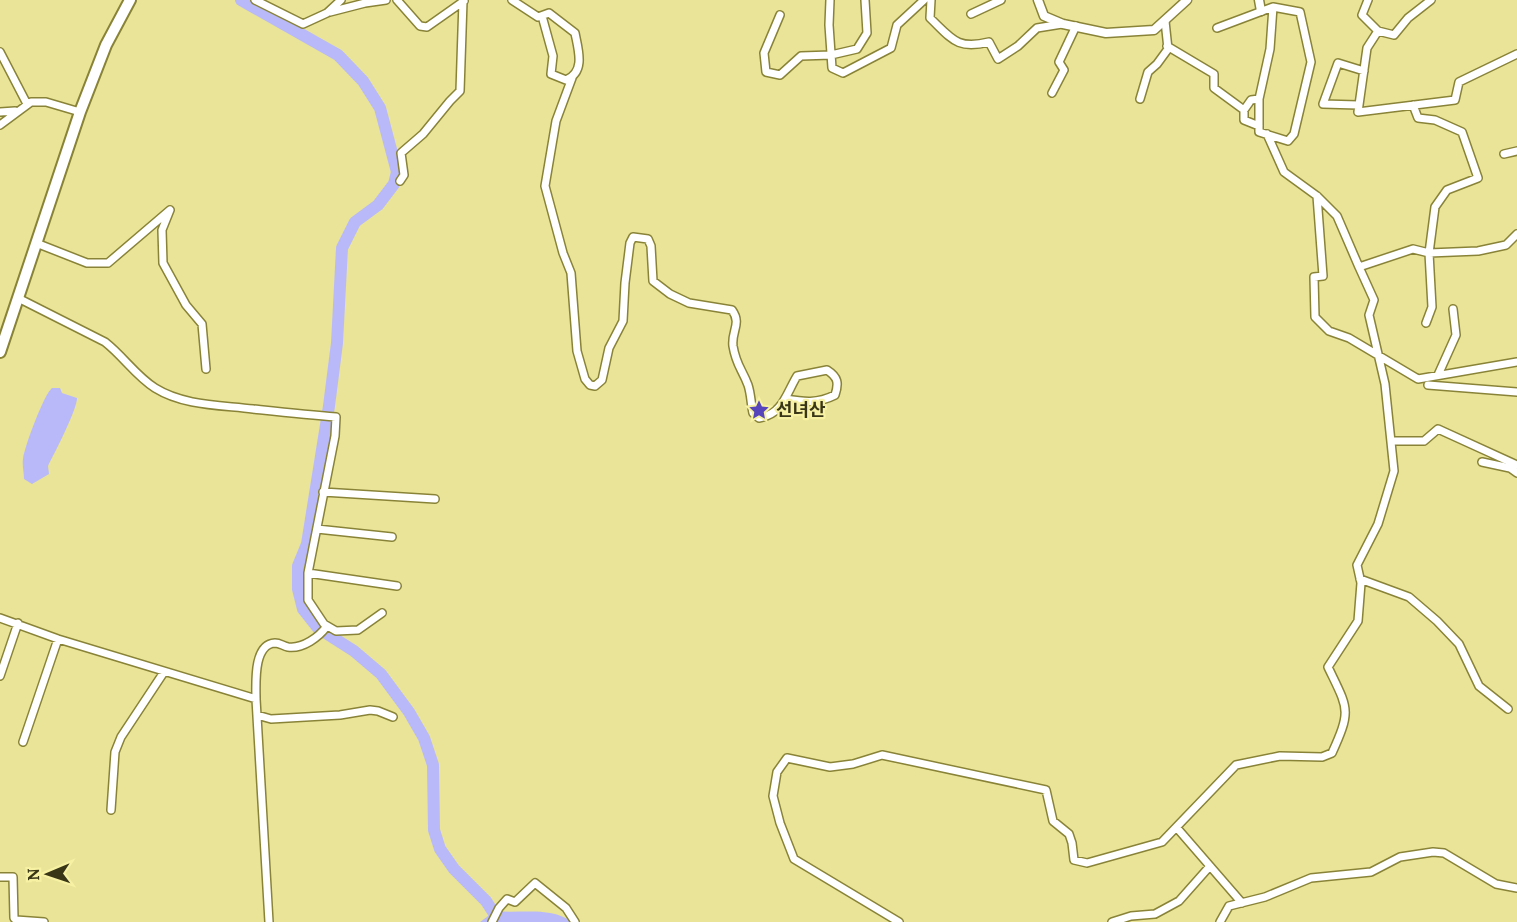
<svg xmlns="http://www.w3.org/2000/svg" width="1517" height="922" viewBox="0 0 1517 922" font-family="Lora,'Noto Sans KR',serif">
<style>
.water{fill:#b9b9fa}
.lines{fill:none;stroke-linecap:round;stroke-linejoin:round}
.river{stroke:#b9b9fa;stroke-width:12}
.minor-casing{stroke:#898338;stroke-width:10}
.tertiary-casing{stroke:#898338;stroke-width:11}
.primary-casing{stroke:#898338;stroke-width:14}
.minor{stroke:#fff;stroke-width:7}
.tertiary{stroke:#fff;stroke-width:8}
.primary{stroke:#fff;stroke-width:10}
.labels{text-anchor:middle;stroke-width:4.5;stroke-linejoin:round;paint-order:stroke}
.poi-label{font-size:18px;font-weight:bold;fill:#393617;stroke:#f7f1a4;text-anchor:start}
</style>
<rect width="100%" height="100%" fill="#e9e497"/>
<!-- water -->
<path class="water" d="M52,388H60L62,393L77,398C77,410 55,452 48,466L49,474L32,484L24,479C24,473 22,465 23,459C24,448 44,394 52,388Z
M495,911C521,914 550,906 572,922H480Z"/>
<g class="lines">
<!-- river -->
<path class="river" d="M241,0L338,55L363,81L380,108L397,172L394,184L378,205L355,222L342,248L337,343L329,406L307,544L298,566V589L303,609L318,628L354,651L381,674L409,712L424,738L433,765L434,830L440,849L454,869L486,901L497,918L504,920"/>
<!-- minor casing -->
<g class="minor-casing">
<path id="minor" d="M255,0L303,24L327,13L341,0
M397,0L420,26L427,27L464,1
M512,0L538,17L549,13L575,33C578,49 586,72 566,80L551,74L553,56L542,16
M830,0L829,25L832,68L843,73L891,48L897,25L924,0
M931,0L930,18C952,39 957,50 989,42L998,59L1018,46L1037,28L1062,24
M1368,0L1362,15L1378,31
M1431,0L1408,18L1394,35L1378,31L1367,48L1358,112L1455,100L1459,82L1517,54
M330,12L365,3L386,0
M971,14L1001,0
M780,15L764,53L766,72L780,75L801,56L831,55L857,49L867,33L865,0
M1167,46L1214,74V88L1244,110L1251,100L1259,99L1270,49L1273,7L1217,28
M0,52L27,104
M572,78L556,121L545,186L563,253L571,273L577,351L585,379L590,385L595,386L602,380L609,348L623,321L625,283L630,243L633,237L648,239L651,246L653,281L670,294L689,303L732,310C742,324 731,331 733,346C736,365 742,369 748,385C751,394 751,404 753,413L759,418C783,414 786,394 797,376L827,370C838,377 839,383 835,395C817,404 804,402 785,399
M1052,93L1064,70L1059,62L1076,26
M1140,99L1148,72L1157,64L1168,49L1165,21
M1259,99V132L1288,141L1294,134L1311,62L1300,12L1273,7
M1358,105L1323,104L1338,63L1364,71
M1413,105L1418,118L1435,120L1462,132L1478,178L1447,190L1435,207L1429,253L1432,307L1426,323
M1244,110V120L1259,126
M0,112L15,111
M0,125L31,102H46L80,112
M1267,134L1284,172L1317,196L1337,216L1359,267
M1504,154L1517,151
M400,181L404,175L401,153L423,134L450,101L460,91L463,1
M1317,196L1323,276L1314,277L1315,317L1329,331L1349,338L1418,379L1517,362
M36,243L87,263H108L170,210L162,230L163,263L186,305L202,324L206,369
M18,298L105,342C123,356 136,376 155,388C184,406 221,405 253,409C281,412 308,415 336,417L335,436L308,573V600L324,624L336,631L358,630L382,613
M1438,375L1456,335L1453,309
M1428,385L1517,392
M1391,441H1424L1438,429L1517,465
M1482,462L1510,468L1517,473
M323,492L435,499
M317,529L392,537
M308,573L397,586
M1360,579L1409,597L1437,621L1459,644L1479,686L1508,709
M0,618L58,639L256,699
M0,676L18,623
M257,715L271,719L340,715L370,710L378,711L393,717
M23,742L58,639
M111,810L115,752L121,737L164,672
M1177,828L1242,903
M0,877H13L14,918L16,920L44,922
M269,922L256,699C256,684 253,644 275,643C280,643 283,646 288,647C303,649 319,637 327,626
M492,922L499,908L507,899L515,902L535,883L566,908L575,922
M899,922L794,859L780,823L773,796L777,772L787,758L830,767L853,764L882,755L1046,790L1053,821L1069,834L1072,843L1074,860L1087,863L1162,842L1236,765L1280,756L1322,757L1332,753C1352,709 1348,709 1328,667L1358,621L1361,583L1357,565L1378,524L1394,471L1385,384L1369,315L1374,300L1359,267L1413,249L1429,253L1478,251L1506,245L1517,234
M1112,922L1131,916L1155,914L1179,901L1210,866
M1220,922L1229,906L1265,897L1311,878L1371,872L1400,857L1433,852L1444,853L1496,884L1517,888"/>
</g>
<!-- tertiary casing -->
<g class="tertiary-casing">
<path id="tertiary" d="M1038,0L1044,16L1063,24L1106,33L1154,30L1187,0
M1259,0L1261,11"/>
</g>
<!-- primary casing -->
<g class="primary-casing">
<path id="primary" d="M0,352L80,112L106,45L130,0"/>
</g>
<!-- minor -->
<use href="#minor" class="minor"/>
<!-- tertiary -->
<use href="#tertiary" class="tertiary"/>
<!-- primary -->
<use href="#primary" class="primary"/>
</g>
<!-- icons -->
<defs>
<g id="sight-bare" transform="scale(1.62)"><path d="M0-6L1.8-2.2L6-1.7L2.9 1.2L3.7 5.4L0 3.3L-3.7 5.4L-2.9 1.2L-6-1.7L-1.8-2.2Z" fill="#5745bc" stroke="#f7f1a4" stroke-width="2.5" paint-order="stroke"/></g>
</defs>
<g fill-rule="evenodd">
<use href="#sight-bare" x="759" y="410"/>
</g>
<g class="labels">
<!-- poi labels -->
<g class="poi-label">
<text x="776" y="416">선녀산</text>
</g>
</g>
<!-- north arrow -->
<g transform="translate(48 874) rotate(268)" stroke="#f7f1a4" stroke-width="4.5" paint-order="stroke">
<path d="M0-4.5L10 22L0 15L-10 22Z" fill="#393617"/>
<text y="-9" font-size="16" font-weight="bold" text-anchor="middle" fill="#393617">N</text>
</g>
</svg>
